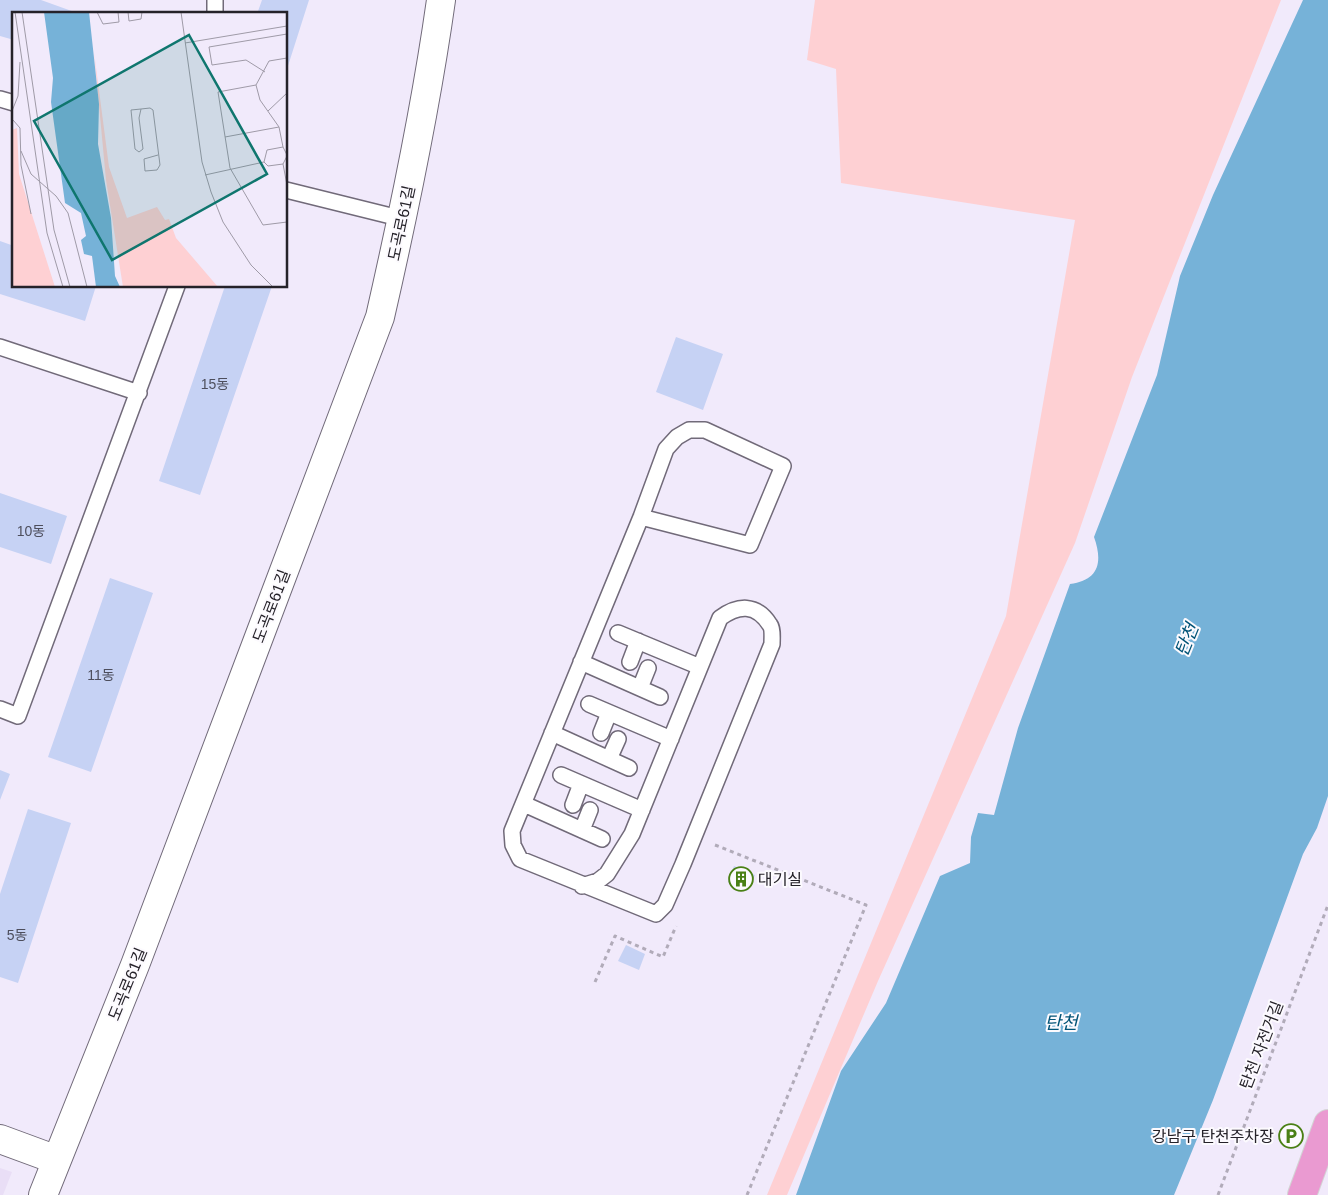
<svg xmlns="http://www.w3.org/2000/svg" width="1328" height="1195" viewBox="0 0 1328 1195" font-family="Helvetica,'Noto Sans KR',sans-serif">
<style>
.built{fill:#e9def6}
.green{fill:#fed0d3}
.water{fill:#76b2d8}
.building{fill:#c6d2f4}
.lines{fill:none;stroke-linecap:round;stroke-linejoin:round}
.lane-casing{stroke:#716a79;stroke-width:18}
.street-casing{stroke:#716a79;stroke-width:30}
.highway-casing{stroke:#d3d3d4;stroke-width:30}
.path{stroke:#b1abb9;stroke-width:3;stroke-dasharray:4 4;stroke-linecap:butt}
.lane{stroke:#fff;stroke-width:15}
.street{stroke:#fff;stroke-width:28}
.highway{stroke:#ea9ad1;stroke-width:28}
.labels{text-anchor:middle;stroke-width:4;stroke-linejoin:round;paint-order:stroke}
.number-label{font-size:14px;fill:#4d4e5c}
.street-label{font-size:16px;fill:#252229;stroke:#fcfafe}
.poi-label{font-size:16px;fill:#252229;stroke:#fcfafe;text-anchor:start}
.water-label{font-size:18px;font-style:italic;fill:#015377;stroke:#fcfafe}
.inset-road{fill:none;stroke:#9f9aa7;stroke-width:1}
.view{fill:#0f766e;fill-opacity:0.15;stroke:#0f766e;stroke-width:2.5}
.inset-edge{fill:none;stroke:#252229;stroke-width:2.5}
</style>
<rect width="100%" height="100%" fill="#f1eafb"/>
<!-- built -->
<path class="built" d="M0,1168L12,1172L3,1195H0Z"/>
<!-- green -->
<path class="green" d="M815,0H1281L1132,377L1075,543L878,981L787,1195H767L1006,616L1075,220L841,183L836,69L807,60Z"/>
<!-- water -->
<path class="water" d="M1303,0H1328V796L1317,828L1303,854L1213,1100L1174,1195H796L841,1071L886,1003L940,876L970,863L971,837L978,813L994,815L1018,728L1070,584C1099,580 1103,562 1094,537L1157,375L1180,276L1213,195Z"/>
<!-- building -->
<path class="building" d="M0,0H41L80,14H14V40L0,36Z
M262,0H309L287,69L286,14H257Z
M0,241L14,246V286H96L85,321L0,294Z
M225,286H272L200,495L159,481Z
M676,337L723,354L703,410L656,392Z
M0,493L67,516L51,564L0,547Z
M110,578L153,593L91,772L48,757Z
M0,770L10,774L0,800Z
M28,809L71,823L18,983L0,977V894Z
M734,866L755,875L747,891L728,882Z
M626,945L645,954L639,970L618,961Z"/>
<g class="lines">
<!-- lane casing -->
<g class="lane-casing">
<path id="lane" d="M215,0V14
M0,99L14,103
M286,190L403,219
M0,347L139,393
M618,633L700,667
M581,662L660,697
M630,662L638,641
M640,688L648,668
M589,704L671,739
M0,709L18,716L177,286
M552,733L629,768
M601,733L609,713
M609,759L618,739
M561,775L642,810
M524,804L602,839
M573,805L581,784
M582,830L590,810
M582,886L598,881L607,874L632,834L720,618C738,605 756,603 770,625C773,629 772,638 772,644L683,864L665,905L656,914L520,859L513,845L512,831L641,517L666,449L677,437L689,430H705L783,466L750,545L641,517"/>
</g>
<!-- street casing -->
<g class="street-casing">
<path id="street" d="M0,1139L57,1160
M43,1195L135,965L380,317C404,212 426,107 441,0"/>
</g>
<!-- highway casing -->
<g class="highway-casing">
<path id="highway" d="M1302,1195L1328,1124"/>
</g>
<!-- path -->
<path class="path" d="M715,845L866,905L747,1195
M595,982L615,936L663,957L676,926
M1218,1195L1328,905"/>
<!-- lane -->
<use href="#lane" class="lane"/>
<!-- street -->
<use href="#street" class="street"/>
<!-- highway -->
<use href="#highway" class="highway"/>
</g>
<!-- icons -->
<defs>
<g id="building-ring" transform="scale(1.25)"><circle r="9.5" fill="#fcfafe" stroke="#4a8015" stroke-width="1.5"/><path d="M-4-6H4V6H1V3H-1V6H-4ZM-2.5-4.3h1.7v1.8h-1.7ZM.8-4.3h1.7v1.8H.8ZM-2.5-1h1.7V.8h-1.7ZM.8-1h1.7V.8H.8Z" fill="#4a8015"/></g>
<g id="parking-ring" transform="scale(1.25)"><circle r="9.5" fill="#fcfafe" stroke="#4a8015" stroke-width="1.5"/><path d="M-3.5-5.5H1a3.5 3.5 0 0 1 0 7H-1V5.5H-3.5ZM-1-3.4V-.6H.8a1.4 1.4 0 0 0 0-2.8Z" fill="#4a8015"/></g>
</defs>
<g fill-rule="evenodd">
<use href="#building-ring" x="741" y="879"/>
<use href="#parking-ring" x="1291" y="1136"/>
</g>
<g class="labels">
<!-- number labels -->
<g class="number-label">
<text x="215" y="389">15동</text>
<text x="31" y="536">10동</text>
<text x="101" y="680">11동</text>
<text x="17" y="940">5동</text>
</g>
<!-- street labels -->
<g class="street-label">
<text transform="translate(401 223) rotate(-78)" y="6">도곡로61길</text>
<text transform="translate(271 606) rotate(-69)" y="6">도곡로61길</text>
<text transform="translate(127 984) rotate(-68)" y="6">도곡로61길</text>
<text transform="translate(1261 1045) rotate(-69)" y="6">탄천 자전거길</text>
</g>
<!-- poi labels -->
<g class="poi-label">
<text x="758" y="885">대기실</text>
<text x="1274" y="1142" text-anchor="end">강남구 탄천주차장</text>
</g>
<!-- water labels -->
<g class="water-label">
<text transform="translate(1187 640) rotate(-68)" y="6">탄천</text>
<text x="1061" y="1029">탄천</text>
</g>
</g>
<!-- overview -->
<g transform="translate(12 12)">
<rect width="275" height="275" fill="#f1eafb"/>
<path d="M82,40L97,155L115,206L145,195L153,208L157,207L164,226L206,275H111L94,168ZM5,116L7,162L43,275H0V118Z" fill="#fed0d3"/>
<path d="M32,0H77L87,92L86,132L99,206L103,264L108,275H84L80,244L72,242L69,228L74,224L69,201L53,191L39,90L41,66Z" fill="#76b2d8"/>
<path class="inset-road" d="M3,0L35,221L51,275M10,0L42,218L58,275M85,0L91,12L107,10L106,0M116,0L117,9L129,7L130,0M169,0L190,150L199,180L211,210L239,253L261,275M173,31L275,14M253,60L234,48L200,53L197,35L275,22M0,68V109M244,73L206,80L218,156L251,213L275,210M129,97L127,106L131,137L127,140L123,137L119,98L129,97L138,96L141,98L148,153L145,158L133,159L132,147L146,143M0,99L6,84L8,50M256,99L275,81M1,108L8,116L9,153L19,202M213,125L267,115M271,135L267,115L248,88L244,73L257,49L275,46M9,139L19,162L44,184L56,201L75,275M275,143L271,135L255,138L252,150L256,154L271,152L275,144M271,152L275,173M193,163L252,150"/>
<path class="view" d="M177,23L255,162L100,248L22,109Z"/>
<rect width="275" height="275" class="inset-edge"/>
</g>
</svg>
